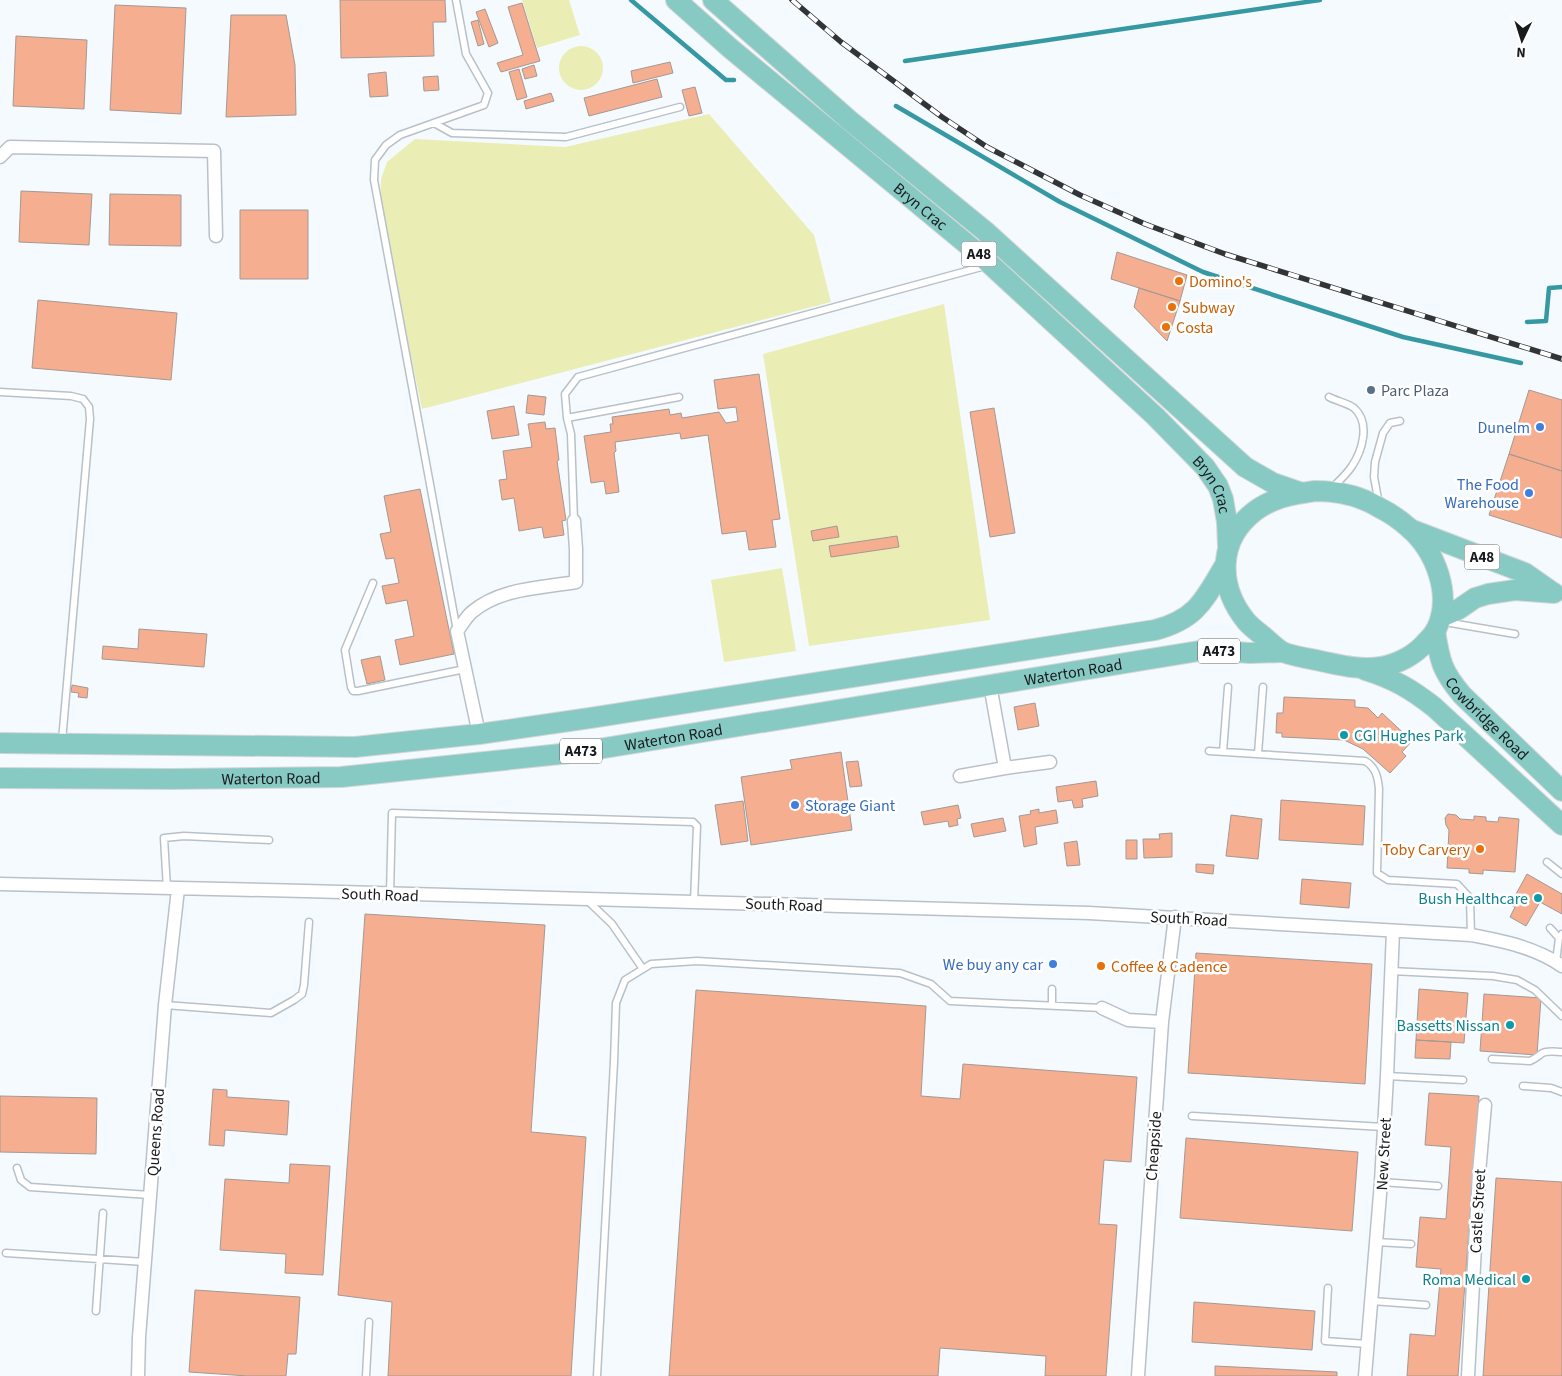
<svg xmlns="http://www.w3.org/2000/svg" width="1562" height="1376" viewBox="0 0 1562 1376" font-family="'Source Sans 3',sans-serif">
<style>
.green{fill:#eaeeb4}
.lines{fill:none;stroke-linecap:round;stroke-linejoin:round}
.stream{stroke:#3598a2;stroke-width:4.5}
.building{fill:#f5ae8f;stroke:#a39994}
.service-casing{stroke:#b8c1c9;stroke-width:9}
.minor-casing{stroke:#b8c1c9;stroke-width:15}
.primary-casing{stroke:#d5d6d6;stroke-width:22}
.service{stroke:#fff;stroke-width:6}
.minor{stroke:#fff;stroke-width:12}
.primary{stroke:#87cac4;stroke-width:20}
.rail-casing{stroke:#313538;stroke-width:5.5}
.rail{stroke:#fff;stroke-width:4;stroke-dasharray:11;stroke-linecap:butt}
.food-dot{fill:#e8710a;stroke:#fff;stroke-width:2}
.service-dot{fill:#5c6f8a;stroke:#fff;stroke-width:2}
.shop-dot{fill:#3f7fe0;stroke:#fff;stroke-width:2}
.culture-dot{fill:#0f9aa8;stroke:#fff;stroke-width:2}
.labels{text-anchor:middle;stroke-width:5;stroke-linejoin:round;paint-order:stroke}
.shield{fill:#fff;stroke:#5d5f62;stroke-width:1}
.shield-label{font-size:15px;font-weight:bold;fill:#181b1e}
.street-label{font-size:16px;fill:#181b1e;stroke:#fff}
.food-label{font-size:16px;fill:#c56008;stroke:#fff;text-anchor:start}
.service-label{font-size:16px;fill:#4e5e75;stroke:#fff;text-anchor:start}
.shop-label{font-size:16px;fill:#366cbe;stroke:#fff;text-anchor:end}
.culture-label{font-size:16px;fill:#0d838f;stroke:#fff;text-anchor:end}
</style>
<rect width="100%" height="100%" fill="#f5faff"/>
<!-- green -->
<path class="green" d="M522,0H569L580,35L537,48Z
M559 68a22 22 0 1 1 44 0a22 22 0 1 1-44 0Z
M709,114L814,235L831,302L422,409L380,209L381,179L387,162L415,139L565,147Z
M944,304L990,620L809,646L763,354Z
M782,568L796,651L724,662L711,580Z"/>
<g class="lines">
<!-- stream -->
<path class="stream" d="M631,0L726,80H734
M905,61L1320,0
M896,106L1060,202L1203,272L1403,337L1521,363
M1527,322L1546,321L1549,288L1562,287"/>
</g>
<!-- building -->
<path class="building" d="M340,0H445L446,22H433L434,56L341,58Z
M522,3L540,61L501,72L497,63L523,55L508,7Z
M115,5L186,8L181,114L110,110Z
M485,9L498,43L489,47L476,12Z
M231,15H286L295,65L296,115L226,117Z
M478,20L484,44L478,46L471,22Z
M16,36L87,40L84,109L13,106Z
M670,62L673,73L633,83L631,71Z
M534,65L537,76L525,79L522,69Z
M519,69L527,97L517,100L509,72Z
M386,72L388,96L370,97L368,74Z
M438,76L439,90L424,91L423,77Z
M657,79L662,97L589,116L584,98Z
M695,87L702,113L689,116L682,90Z
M551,93L554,101L526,109L524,101Z
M21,191L92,194L89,245L19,242Z
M110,194L181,195V246L109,245Z
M240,210H308V279H240Z
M1117,252L1187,275L1180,301L1111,279Z
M1139,288L1180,301L1167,341L1134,307Z
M38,300L177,313L171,380L32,368Z
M759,374L780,519L772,520L776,547L749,550L746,531L722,534L708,435L681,439L680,433L615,442L616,451L614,453L619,492L606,494L604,481L591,483L584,436L611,432L610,424H613L612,417L669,409L670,415L681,413L682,418L719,412L726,423L738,421L736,407L718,409L714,380Z
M1529,390L1562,400V471L1509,454Z
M528,395L546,397L544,415L526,413Z
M514,406L519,435L492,439L487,411Z
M994,408L1015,533L990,537L970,412Z
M545,422L546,429L555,428L559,460L557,461L566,520L562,521L564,535L544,538L542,527L519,531L514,498L502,500L499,480L507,479L503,451L532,447L528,424Z
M1509,454L1562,471V538L1489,515Z
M420,489L454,654L400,665L395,640L414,636L407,600L386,604L382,586L399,583L394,558L386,559L380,534L391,532L384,496Z
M837,526L839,537L813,541L811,531Z
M897,536L899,547L831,557L829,546Z
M139,629L207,634L204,667L102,659L103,646L138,649Z
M380,656L385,680L367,684L361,660Z
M72,685L88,688L87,698L78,697L79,693L71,692Z
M1284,697L1355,700V707L1368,708L1378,718L1382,713L1412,741L1402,752L1406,756L1390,773L1363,749L1344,740L1282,737V733H1276L1277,713H1283Z
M1035,703L1039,726L1018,730L1014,707Z
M841,752L852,830L751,845L741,777L792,769L790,760Z
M858,761L862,786L850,787L846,762Z
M1096,781L1098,796L1082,799L1083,807L1074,808L1072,800L1058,802L1056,787Z
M1281,800L1365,806L1363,845L1279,840Z
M743,801L748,841L721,845L715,805Z
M958,805L961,818L957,819L958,825L949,827L948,821L924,825L921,812Z
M1039,809V813L1056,810L1058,823L1035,827L1037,844L1024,847L1019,816L1031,814L1030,811Z
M1448,814L1456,815L1460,819L1474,820V816L1486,817V821L1498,822L1499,817L1519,819L1515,872L1483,870V874L1469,873V869L1447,868L1449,830L1446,825L1445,818Z
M1231,815L1262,819L1258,859L1226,856Z
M1003,818L1006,831L974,837L971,824Z
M1172,833V857L1144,858L1143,839H1160L1159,834Z
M1126,840H1137V859H1126Z
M1077,841L1080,865L1067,866L1064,843Z
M1196,864L1214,865L1213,874L1196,872Z
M1527,874L1562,894V914L1540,902L1526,926L1510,917L1515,907L1510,905Z
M1302,879L1351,883L1349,908L1300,904Z
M365,914L545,925L531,1132L586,1137L571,1376H388L392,1302L338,1295Z
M1196,953L1372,964L1365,1084L1188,1073Z
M1419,989L1468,993L1464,1043L1416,1040Z
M696,990L926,1006L921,1096L960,1099L963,1064L1137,1077L1131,1162L1104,1160L1099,1224L1117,1225L1106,1376H1045L1046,1356L940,1348L938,1376H669Z
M1484,994L1541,998L1537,1055L1480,1051Z
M1416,1040L1451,1042L1450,1059L1415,1058Z
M213,1089L227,1090V1097L289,1101L287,1135L225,1130L224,1146L209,1145Z
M1429,1093L1479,1096L1458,1376H1407L1410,1334L1435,1336L1441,1269L1416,1267L1420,1217L1446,1219L1451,1147L1425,1145Z
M0,1096L97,1098L96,1154L0,1152Z
M1186,1138L1358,1152L1352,1231L1180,1218Z
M290,1164L330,1166L323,1275L285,1273L286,1254L220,1250L225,1179L289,1183Z
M1496,1178L1562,1182V1376H1483Z
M195,1290L300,1297L296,1354H288L286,1376H248L189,1372Z
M1194,1302L1315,1311L1312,1350L1192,1342Z
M1215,1366L1337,1372V1376H1215Z"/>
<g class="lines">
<!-- service casing -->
<g class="service-casing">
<path id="service" d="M456,0L466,54L488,93L484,105L400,135L386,145L375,160L374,180L457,631
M434,123L452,133L566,137L680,107
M0,392L71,396L83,399L89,407L90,419L62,741
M1329,397C1336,401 1348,403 1354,408C1371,423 1362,451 1352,466C1347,474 1338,482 1331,489
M567,418L679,397
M1379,504L1374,477L1375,462L1383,433L1390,423L1400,421
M574,521L571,434L567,418L565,394L578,377L985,266
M373,583L345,650L351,687L353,691H358L465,669
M1445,622L1515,634
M1209,751L1365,761C1376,767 1378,778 1379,789L1377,873L1388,880L1457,884L1470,898L1471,935
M1223,752L1228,687
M1258,754L1263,687
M1547,862L1562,874
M167,889L164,838L184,836L269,840
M390,894L392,813L693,822L697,826L694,902
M587,900L612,924L643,969
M1550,928L1559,938
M1556,962L1559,938L1562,934
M1391,971L1493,976L1517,980L1535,990L1562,1016
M165,1005L271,1013L294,1000L302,994L304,985L309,922
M1052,1005V989
M1492,1059L1530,1061C1535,1059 1537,1057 1541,1054C1546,1050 1556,1052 1562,1052
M1387,1076L1463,1080
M1523,1086L1551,1088L1562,1092
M1192,1116L1384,1127
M17,1168L21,1180L30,1187L150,1195
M1381,1182L1438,1186
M1376,1242L1411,1244
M6,1253L145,1262
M1328,1288L1325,1341L1368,1344
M1372,1301L1426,1305
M96,1311L103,1213
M366,1376L369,1322
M597,1376L614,1062L616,1003L625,980L651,964L697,961L900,973L931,984L950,1001L1102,1008"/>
</g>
<!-- minor casing -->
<g class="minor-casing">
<path id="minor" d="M0,157L10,147L214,151L216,236
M479,734L457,631C462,625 466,617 472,612C500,588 541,588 576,582V549L574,521
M1005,768L1050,762
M960,776L1005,768L990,685
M0,884L305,891L1089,913L1471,935C1502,941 1535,947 1562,966
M1102,1008L1128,1020L1162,1022
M138,1376L139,1337L165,1005L178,889
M1138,1376L1162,1022L1175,917
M1365,1376L1381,1182L1387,1076L1393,931
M1468,1376L1479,1173L1485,1105"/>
</g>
<!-- primary casing -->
<g class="primary-casing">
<g id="primary">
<path id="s1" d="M676,0L730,48L980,255L1155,416L1205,467L1218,486L1223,499L1227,522L1228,546"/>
<path d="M713,0L849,120L985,231L1245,467L1273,483L1302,493"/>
<path d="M1315,491C1337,491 1361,496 1380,508C1390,513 1400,520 1408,527C1436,551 1453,596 1436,630C1434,634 1430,638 1426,642C1415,655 1398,664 1381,667C1361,670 1344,666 1325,662C1314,659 1289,656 1281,651C1275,647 1269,641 1263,636C1258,632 1251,627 1246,621C1218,586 1217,540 1255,511C1272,498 1294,494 1315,491Z"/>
<path d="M1410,529L1525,573L1552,592"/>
<path d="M1441,617L1459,609L1475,598L1488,594L1515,590L1554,593"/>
<path id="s2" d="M1435,631C1440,662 1442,671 1462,695L1562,791"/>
<path d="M1365,670C1394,679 1411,689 1434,707L1562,825"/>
<path d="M0,743L355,747L479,734L590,718L1155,630C1197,619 1204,600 1225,565"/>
<path id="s3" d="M0,778L173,779L341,777L580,752L1205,650L1250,653L1282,652"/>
</g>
</g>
<!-- service -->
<use href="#service" class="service"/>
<!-- minor -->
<use href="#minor" class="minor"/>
<!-- primary -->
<use href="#primary" class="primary"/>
<!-- rail casing -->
<g class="rail-casing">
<path id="rail" d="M792,0L841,42L942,117L987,147L1080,195L1145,224L1225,254L1562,359"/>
</g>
<!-- rail -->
<use href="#rail" class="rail"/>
</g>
<!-- markers -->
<g class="food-dot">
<circle cx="1179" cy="281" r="5"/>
<circle cx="1172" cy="307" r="5"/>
<circle cx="1166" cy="327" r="5"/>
<circle cx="1480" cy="849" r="5"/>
<circle cx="1101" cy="966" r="5"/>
</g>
<circle class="service-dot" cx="1371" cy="390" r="5"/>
<g class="shop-dot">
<circle cx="1540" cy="427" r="5"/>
<circle cx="1529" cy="493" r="5"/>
<circle cx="795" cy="805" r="5"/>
<circle cx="1053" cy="964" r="5"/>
</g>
<g class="culture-dot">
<circle cx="1344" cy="735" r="5"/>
<circle cx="1538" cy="898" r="5"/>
<circle cx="1510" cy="1025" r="5"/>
<circle cx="1526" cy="1279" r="5"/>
</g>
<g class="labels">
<!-- shield labels -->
<g class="shield">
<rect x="961.5" y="241.5" width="35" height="25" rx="4"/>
<rect x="1464.5" y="544.5" width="35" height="25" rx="4"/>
<rect x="1198" y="638.5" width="42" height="25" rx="4"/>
<rect x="560" y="738.5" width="42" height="25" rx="4"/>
</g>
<g class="shield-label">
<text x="979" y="259">A48</text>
<text x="1482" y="562">A48</text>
<text x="1219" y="656">A473</text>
<text x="581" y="756">A473</text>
</g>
<!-- street labels -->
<g class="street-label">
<text dy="6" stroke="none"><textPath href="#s1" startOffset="320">Bryn Crac</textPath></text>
<text dy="6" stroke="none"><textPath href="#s1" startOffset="725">Bryn Crac</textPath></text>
<text dy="6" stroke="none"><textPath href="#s3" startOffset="1081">Waterton Road</textPath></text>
<text dy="6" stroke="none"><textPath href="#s2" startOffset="105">Cowbridge Road</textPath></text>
<text dy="6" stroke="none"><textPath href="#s3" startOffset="676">Waterton Road</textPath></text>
<text dy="6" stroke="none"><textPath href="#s3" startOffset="271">Waterton Road</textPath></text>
<text transform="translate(380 894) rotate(2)" y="6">South Road</text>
<text transform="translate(784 904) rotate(2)" y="6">South Road</text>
<text transform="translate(1189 918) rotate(3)" y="6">South Road</text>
<text transform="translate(155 1132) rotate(-86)" y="6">Queens Road</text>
<text transform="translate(1153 1146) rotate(-86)" y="6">Cheapside</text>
<text transform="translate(1383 1154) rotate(-87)" y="6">New Street</text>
<text transform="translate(1477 1211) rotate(-87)" y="6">Castle Street</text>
</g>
<!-- food labels -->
<g class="food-label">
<text x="1189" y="287">Domino's</text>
<text x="1182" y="313">Subway</text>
<text x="1176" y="333">Costa</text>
<text x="1470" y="855" text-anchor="end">Toby Carvery</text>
<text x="1111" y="972">Coffee &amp; Cadence</text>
</g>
<!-- service labels -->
<g class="service-label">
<text x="1381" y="396">Parc Plaza</text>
</g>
<!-- shop labels -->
<g class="shop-label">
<text x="1530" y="433">Dunelm</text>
<text x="1519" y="490">The Food<tspan x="1519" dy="18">Warehouse</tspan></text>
<text x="805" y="811" text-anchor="start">Storage Giant</text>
<text x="1043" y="970">We buy any car</text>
</g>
<!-- culture labels -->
<g class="culture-label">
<text x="1354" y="741" text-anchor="start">CGI Hughes Park</text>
<text x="1528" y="904">Bush Healthcare</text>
<text x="1500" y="1031">Bassetts Nissan</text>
<text x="1516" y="1285">Roma Medical</text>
</g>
</g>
<!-- north arrow -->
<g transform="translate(1522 40) rotate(184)" stroke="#ffffff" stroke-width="4" paint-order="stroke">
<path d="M0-4L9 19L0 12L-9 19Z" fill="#181b1e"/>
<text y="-8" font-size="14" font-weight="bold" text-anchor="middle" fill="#181b1e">N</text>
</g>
</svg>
